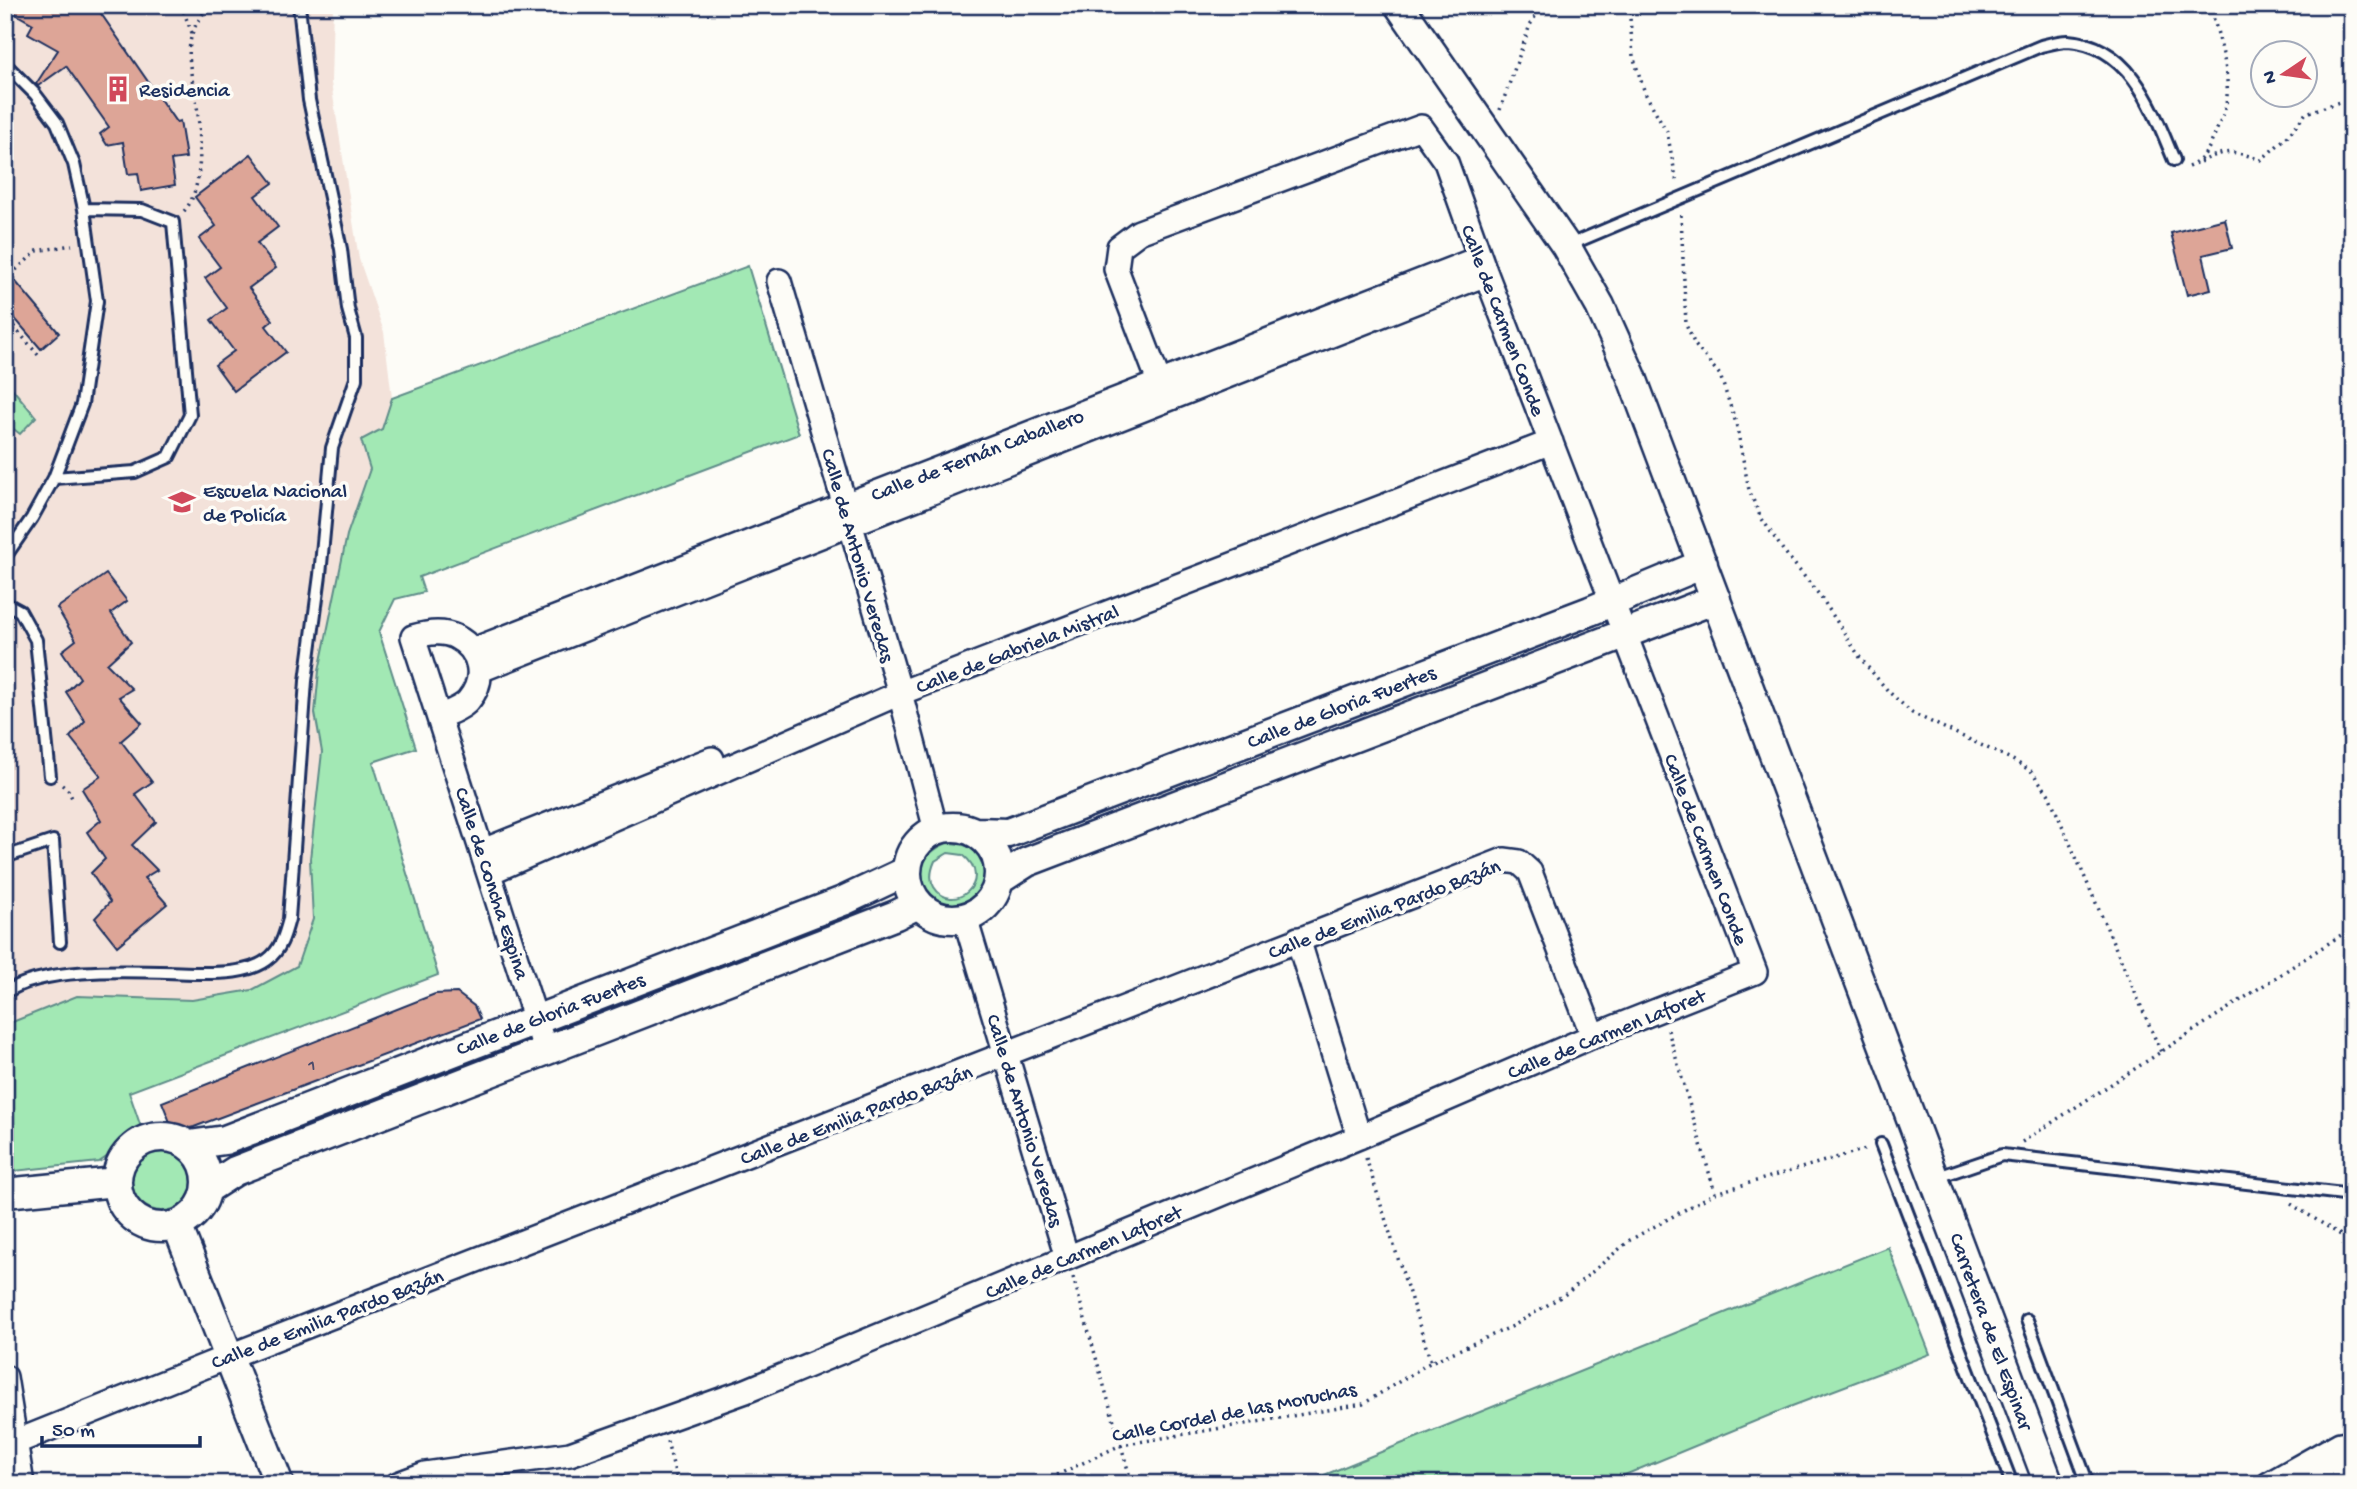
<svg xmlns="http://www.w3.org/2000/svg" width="2357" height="1489" viewBox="0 0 2357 1489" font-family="'Gochi Hand',sans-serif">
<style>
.built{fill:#f3e2da}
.green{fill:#a2e8b4;stroke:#5e8c89;stroke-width:2;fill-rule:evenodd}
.building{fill:#dda597;stroke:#1b2f5e;stroke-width:2}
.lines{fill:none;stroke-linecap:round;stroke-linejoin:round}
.service-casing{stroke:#1b2f5e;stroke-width:16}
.minor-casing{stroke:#1b2f5e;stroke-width:28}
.tertiary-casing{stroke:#1b2f5e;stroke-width:33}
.path{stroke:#1b2f5e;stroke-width:3.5;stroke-dasharray:2 5;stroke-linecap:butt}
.service{stroke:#fdfcf7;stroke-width:10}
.minor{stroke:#fdfcf7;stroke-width:23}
.tertiary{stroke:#fdfcf7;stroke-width:28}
.labels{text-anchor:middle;stroke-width:7;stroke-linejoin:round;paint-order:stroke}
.number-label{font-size:18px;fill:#4c4c6c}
.poi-label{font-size:21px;fill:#1b2f5e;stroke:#fdfcf7;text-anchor:start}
.street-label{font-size:21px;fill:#1b2f5e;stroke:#fdfcf7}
</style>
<rect width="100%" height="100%" fill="#fdfcf7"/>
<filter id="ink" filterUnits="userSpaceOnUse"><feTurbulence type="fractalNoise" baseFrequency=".0143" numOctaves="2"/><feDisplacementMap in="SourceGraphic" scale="14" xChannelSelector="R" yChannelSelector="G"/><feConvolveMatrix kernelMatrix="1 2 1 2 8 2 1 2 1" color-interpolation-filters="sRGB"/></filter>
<g filter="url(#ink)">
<!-- built -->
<path class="built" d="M5,5H333L331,83L359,259L384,332L392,398L382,429L361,440L370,469L347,535L319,671L315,713L322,752L310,859L313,919L297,966L252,990L192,1000L77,996L5,1025Z"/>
<!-- green -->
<path class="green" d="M748,266L799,434L419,577L424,592L395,599L379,632L416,748L373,762L438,975L129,1092L143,1133L99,1162L5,1172V1025L77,996L192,1000L252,990L297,966L313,919L310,859L322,752L315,713L319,671L347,535L370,469L361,440L382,429L392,398Z
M5,380L36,417L20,434L11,427L10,452L5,480Z
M947,843C1021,843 972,944 929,898C909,878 924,852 947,843ZM948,853L963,855C996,881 952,916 934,887C929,879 931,870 935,861Z
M132 1181a30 30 0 1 1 60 0a30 30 0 1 1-60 0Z
M1888,1247L1930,1354L1792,1406L1603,1484H1302Z"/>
<!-- building -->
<path class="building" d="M5,5H95L176,122L180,121L186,158L171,160L175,185L141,191L138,173L128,174L123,142L107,145L100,134L109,127L66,66L38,86L36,84L58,50L28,33L33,24L5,8Z
M251,154L273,183L255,196L278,227L257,243L276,268L249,288L273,320L266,326L286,352L234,391L215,365L234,351L211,320L227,308L205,278L220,267L199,239L216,226L195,197Z
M2225,219L2232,248L2203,255L2211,289L2187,295L2171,233Z
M5,269L59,333L41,349L5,307Z
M106,574L127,601L111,613L131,642L107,664L132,689L119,697L142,723L121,741L152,782L135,794L156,822L132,845L157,870L144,878L167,904L117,946L95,918L110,902L91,873L105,859L87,832L101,820L82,789L101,776L70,737L85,721L66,692L80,678L62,651L76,640L57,608Z
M457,993L474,1006L480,1019L194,1127L185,1129L170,1122L162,1102L435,994Z"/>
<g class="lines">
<!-- service casing -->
<g class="service-casing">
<path id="service" d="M5,64L35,94L57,123L74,164L84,209L97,301L82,404L54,478L32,518L5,557
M1569,245L2041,46C2049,44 2059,41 2068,41C2131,45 2153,110 2174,160
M54,478L135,472L169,457L190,415L173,222L142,210L84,209
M5,603L20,611L36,640L50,776
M5,857L53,841L60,942
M5,993C46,964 145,972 195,973C217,973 248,974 267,960C281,950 285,934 289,919L306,681L320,575L332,448L356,379V338L348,309L341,249L309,100L299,5
M1881,1144L2012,1484
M1935,1178L2002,1155L2352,1195
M2027,1320L2088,1484"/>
</g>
<!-- minor casing -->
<g class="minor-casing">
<path id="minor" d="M779,281L900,693L936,830
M473,650L1480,258
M480,670L1486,274
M439,717C448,713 462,708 468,701C487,679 481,650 456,637C442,630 426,633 413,637L545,1049
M483,851L712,759
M490,872L900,693L1551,442
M965,918L1067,1258
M1298,939L1359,1137
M5,1377L22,1484
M16,1442L230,1356L1504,860L1519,862L1530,872L1593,1036
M398,1484L425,1474L570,1454L746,1391L1359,1137L1593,1036L1755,972L1486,274L1446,162L1421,127L1139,232L1119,247L1116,269L1166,400
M2269,1484L2340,1444L2352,1442
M2302,1484L2352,1459"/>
</g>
<!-- tertiary casing -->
<g class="tertiary-casing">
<path id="tertiary" d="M1399,5L1566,246L1600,306L1631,375L2049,1484
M907 873a46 46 0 1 1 92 0a46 46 0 1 1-92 0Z
M976,832L1008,833L1590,611L1703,564
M999,880L1027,862L1716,599
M117 1182a45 45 0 1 1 90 0a45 45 0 1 1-90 0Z
M189,1145L225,1140L843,901L907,871
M207,1189L235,1171L896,915L918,904
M5,1193L116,1182
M177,1225L279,1484"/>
</g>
<!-- path -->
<path class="path" d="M181,5L192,33
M1629,5L1633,56L1645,93L1667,132L1677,183
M1500,110L1530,25L1542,5
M2200,162C2228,149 2232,150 2261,160L2288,136L2306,113L2352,98
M2188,167C2203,161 2209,149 2215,134C2218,126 2223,117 2225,109C2233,76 2218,37 2210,5
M184,211C203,191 201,142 198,115C196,89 184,60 192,34C195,24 203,14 209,5
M1681,215L1686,325L1695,345L1720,375L1736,423L1749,490L1760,516L1783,550L1821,597L1861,659L1888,691L1912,713L2011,759L2031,771L2048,793L2161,1052
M16,270L37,251L72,245
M5,316L39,356
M62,785L68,790L73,800
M1668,1030L1715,1193
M2022,1142L2352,928
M1366,1158L1431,1362
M2291,1204L2352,1242
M1073,1277L1132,1484
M667,1441L678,1484
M1038,1484L1121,1445L1363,1404L1431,1362L1513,1326L1567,1293L1630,1240L1715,1193L1866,1149"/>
<!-- service -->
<use href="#service" class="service"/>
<!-- minor -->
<use href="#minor" class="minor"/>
<!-- tertiary -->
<use href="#tertiary" class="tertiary"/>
</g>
</g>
<!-- icons -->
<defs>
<g id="building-bare" transform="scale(2.1)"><path d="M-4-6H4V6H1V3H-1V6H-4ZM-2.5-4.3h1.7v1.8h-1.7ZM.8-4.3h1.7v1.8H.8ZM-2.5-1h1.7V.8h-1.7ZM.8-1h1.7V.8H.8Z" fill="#d1495b" stroke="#fdfcf7" stroke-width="2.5" paint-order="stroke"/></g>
<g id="university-bare" transform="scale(2.1)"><path d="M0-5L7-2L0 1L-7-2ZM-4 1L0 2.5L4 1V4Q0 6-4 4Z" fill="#d1495b" stroke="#fdfcf7" stroke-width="2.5" paint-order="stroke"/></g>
</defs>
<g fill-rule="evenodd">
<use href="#building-bare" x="118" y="89"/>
<use href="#university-bare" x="182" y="502"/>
</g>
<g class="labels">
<!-- number labels -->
<g class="number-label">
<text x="312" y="1070">1</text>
</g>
<!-- poi labels -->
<g class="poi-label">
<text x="139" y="96">Residencia</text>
<text x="203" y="497">Escuela Nacional<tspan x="203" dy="24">de Policía</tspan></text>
</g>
<!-- street labels -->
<g class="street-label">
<text transform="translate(1504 320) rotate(69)" y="7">Calle de Carmen Conde</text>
<text transform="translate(977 454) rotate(-21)" y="7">Calle de Fernán Caballero</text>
<text transform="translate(859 555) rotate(74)" y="7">Calle de Antonio Veredas</text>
<text transform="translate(1017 648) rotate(-21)" y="7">Calle de Gabriela Mistral</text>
<text transform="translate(1341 706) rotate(-21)" y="7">Calle de Gloria Fuertes</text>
<text transform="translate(1707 849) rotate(69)" y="7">Calle de Carmen Conde</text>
<text transform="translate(493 883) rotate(72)" y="7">Calle de Concha Espina</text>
<text transform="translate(1384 908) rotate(-21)" y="7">Calle de Emilia Pardo Bazán</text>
<text transform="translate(550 1013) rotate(-21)" y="7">Calle de Gloria Fuertes</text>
<text transform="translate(1606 1033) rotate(-22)" y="7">Calle de Carmen Laforet</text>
<text transform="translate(856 1114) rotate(-21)" y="7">Calle de Emilia Pardo Bazán</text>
<text transform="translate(1026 1120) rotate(73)" y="7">Calle de Antonio Veredas</text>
<text transform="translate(1083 1251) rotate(-23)" y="7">Calle de Carmen Laforet</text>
<text transform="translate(327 1318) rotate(-21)" y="7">Calle de Emilia Pardo Bazán</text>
<text transform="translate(1992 1331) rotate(70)" y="7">Carretera de El Espinar</text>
<text transform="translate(1234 1411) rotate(-11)" y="7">Calle Cordel de las Moruchas</text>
</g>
</g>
<!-- margin -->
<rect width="2357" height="1489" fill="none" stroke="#fdfcf7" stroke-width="28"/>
<rect x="14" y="14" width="2329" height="1461" fill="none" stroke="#1b2f5e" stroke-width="2.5" filter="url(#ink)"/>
<!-- north arrow -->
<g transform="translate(2284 74) rotate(257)"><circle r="33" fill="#fdfcf7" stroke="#a3aaba" stroke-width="2"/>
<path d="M0-5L12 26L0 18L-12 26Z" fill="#d1495b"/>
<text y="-10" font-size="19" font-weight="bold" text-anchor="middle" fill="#1b2f5e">N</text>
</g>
<!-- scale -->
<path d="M42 1436v10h158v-10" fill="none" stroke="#1b2f5e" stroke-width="3.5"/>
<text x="52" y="1436" font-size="21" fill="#1b2f5e" stroke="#fdfcf7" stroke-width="5" paint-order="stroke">50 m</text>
</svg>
